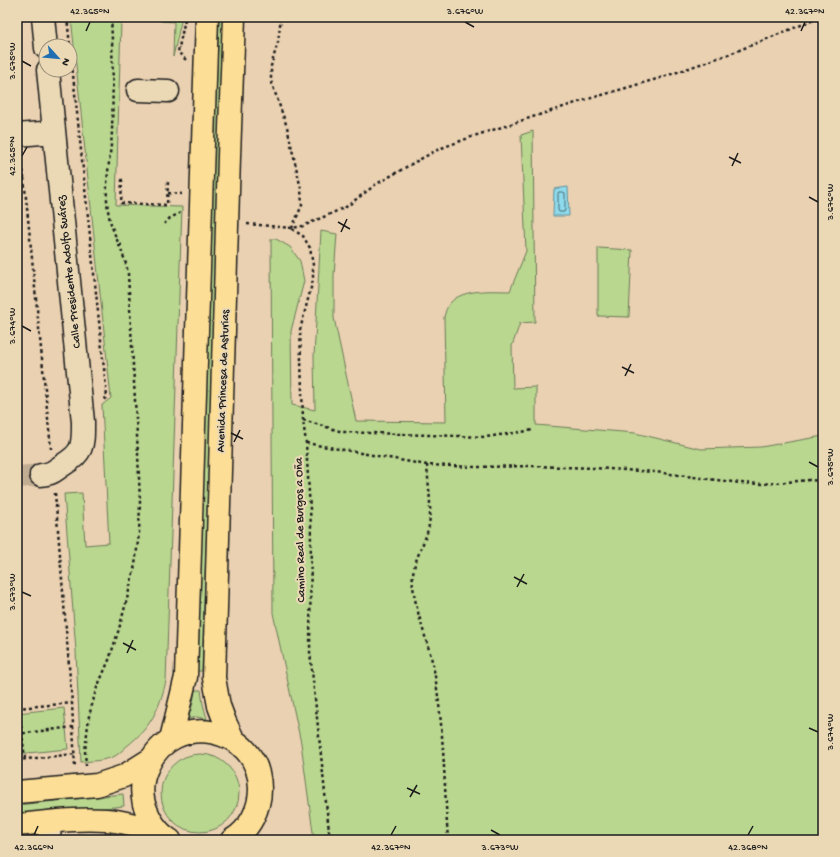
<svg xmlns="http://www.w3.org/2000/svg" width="840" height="857" viewBox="0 0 840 857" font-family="'Gochi Hand',sans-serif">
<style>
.green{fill:#b9d78f;stroke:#6a7a56}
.water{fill:#8edbed;stroke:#608f99}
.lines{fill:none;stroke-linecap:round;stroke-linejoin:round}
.shore{stroke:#4a6870;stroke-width:1}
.minor-tunnel{stroke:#c1ad94;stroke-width:22;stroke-dasharray:22 11;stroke-linecap:butt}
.minor-casing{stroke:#1c1c1c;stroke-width:25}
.major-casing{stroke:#1c1c1c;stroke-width:25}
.path{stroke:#1c1c1c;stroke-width:2.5;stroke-dasharray:3 3;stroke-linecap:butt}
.minor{stroke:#ebd9b6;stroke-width:22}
.major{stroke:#fdde96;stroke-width:22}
.ticks{fill:none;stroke:#1c1c1c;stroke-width:1.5}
.labels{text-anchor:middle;stroke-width:4;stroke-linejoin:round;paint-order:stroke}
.street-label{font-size:12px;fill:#1c1c1c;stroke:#ebd9b6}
.neatline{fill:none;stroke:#1c1c1c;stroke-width:1.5}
.ticks-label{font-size:10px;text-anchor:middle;fill:#1c1c1c}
</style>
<rect width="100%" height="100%" fill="#ead1b2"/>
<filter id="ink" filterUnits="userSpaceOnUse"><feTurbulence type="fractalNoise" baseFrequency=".025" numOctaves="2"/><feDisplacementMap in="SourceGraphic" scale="8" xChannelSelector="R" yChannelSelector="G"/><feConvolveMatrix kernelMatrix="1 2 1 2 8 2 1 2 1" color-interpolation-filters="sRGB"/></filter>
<g filter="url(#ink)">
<!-- green -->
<path class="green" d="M71,17H145V20H121L116,205L182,207L166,681C159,710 151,727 127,746C123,749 119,754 115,756C104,761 92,761 81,762L76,651L64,494L82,493L85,545L109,543L102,405L111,398Z
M161,17H182L173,57L174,22L161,21Z
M219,17H223L202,671H195Z
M533,131L535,322L520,323L512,346L513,388L536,387V425L635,433L701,449L761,447L823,436V840H314L301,743L273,613L271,239H276L290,247L300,261L304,281L291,331L292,405L315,410L314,357L321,231L337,234L334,275V318L356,421L446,422L444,317C445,313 447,306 450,303C463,288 493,291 510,291L526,251L521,135Z
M598,248L632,250L629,317L598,316Z
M195,690H201L203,704L207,719L197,717L188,719L193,703Z
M64,708L68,749L17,754V713Z
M161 793a39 39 0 1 1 78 0a39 39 0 1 1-78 0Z
M123,794L124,806L17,817V805Z"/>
<!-- water -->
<path class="water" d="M568,187L569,216H553L554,189Z"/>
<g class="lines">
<!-- shore -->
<path class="shore" d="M559,192H563L565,193V210L564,212H559L558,210V194Z"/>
<!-- minor-tunnel -->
<path class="minor-tunnel" d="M17,477L41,475"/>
<!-- minor casing -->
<g class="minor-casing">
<path id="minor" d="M43,17L46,48
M138,90L168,91
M17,135L54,132
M41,475C54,473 52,472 63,465C84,452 83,445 83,422L48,70
M49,840L50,822"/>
</g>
<!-- major casing -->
<g class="major-casing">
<path id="major" d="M234,17L229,156L214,678L219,706L225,722L234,741
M171,739L186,677L207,17
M17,792L97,785L124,776L151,759
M17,825C47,822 76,818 106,820C125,821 143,827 160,833
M170,840C156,832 149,819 144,804C141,792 142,779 147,768C171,709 260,725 260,789C260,808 250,830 232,840"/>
</g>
<!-- path -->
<path class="path" d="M67,17L70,46
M281,17L278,42L271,66V81L287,127L301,189L302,205L292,228
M185,19L178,52L186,60
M70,46L107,397L102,401
M24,178L51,449
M17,179L24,178L21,154
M123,180H122L121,203L167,205L168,181H166
M168,193L182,194
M164,224L170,218L180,213
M247,224L292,228L303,226L346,207L375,185L415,162L439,149L474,136L585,100L660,78L732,53L821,17
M292,229L303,236L310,248L313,265V280L300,330L303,420L306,443L311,526L310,652L330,840
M119,245L124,244
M303,420L343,432L486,437L534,430
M306,443L427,465L475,467L533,466L595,468L655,472L740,483L762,484L809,480L823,481
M427,465C428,484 432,506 429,525C425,546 410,563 413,586C416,613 427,639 433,665C444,722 444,782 448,840
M55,493L72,703L75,768
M17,708L72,703
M19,708L25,759
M17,734L73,727
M17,760L75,754
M86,766L85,751L89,716L96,690L109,660L119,629L127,599L135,565L139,533L140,502L138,454L128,274C125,252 111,233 108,210C104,184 111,157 112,131C113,93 113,55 111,17"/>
<!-- minor -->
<use href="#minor" class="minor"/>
<!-- major -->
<use href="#major" class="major"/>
</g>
</g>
<!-- ticks -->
<path class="ticks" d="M465,22L474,27M86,31L90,22M801,31L805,22M22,61L31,66M22,156L27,147M729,157L741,163M732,166L738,153M809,197L818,202M338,222L350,229M341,232L347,219M22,326L31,331M622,367L634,373M625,376L631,364M231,433L243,439M234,442L240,430M809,462L818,467M514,577L527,584M517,587L524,574M22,592L31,596M123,643L136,650M127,653L133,640M809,728L818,732M407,788L420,794M410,797L417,785M491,830L500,835M34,835L38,826M391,835L396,826M748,835L753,826"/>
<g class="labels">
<!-- street labels -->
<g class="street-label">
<text transform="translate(68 272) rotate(-96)" y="4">Calle Presidente Adolfo Suárez</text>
<text transform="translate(222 381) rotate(-88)" y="4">Avenida Princesa de Asturias</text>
<text transform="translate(299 530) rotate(-91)" y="4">Camino Real de Burgos a Oña</text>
</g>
</g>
<!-- margin -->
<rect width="840" height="857" fill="none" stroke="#ebd9b6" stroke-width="44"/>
<!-- north arrow -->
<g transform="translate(58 58) rotate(117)"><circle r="19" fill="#ebd9b6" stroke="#988d78"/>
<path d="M0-3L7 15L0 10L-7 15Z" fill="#1f6fb2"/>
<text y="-6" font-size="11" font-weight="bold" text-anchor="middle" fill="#1c1c1c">N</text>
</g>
<rect x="22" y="22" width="796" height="813" class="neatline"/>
<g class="ticks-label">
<text x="90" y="14">42.365°N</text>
<text x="465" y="14">3.676°W</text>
<text x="805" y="14">42.367°N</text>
<text transform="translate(11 61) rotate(-90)" y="4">3.675°W</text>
<text transform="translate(11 156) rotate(-90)" y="4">42.365°N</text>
<text transform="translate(829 202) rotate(-90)" y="4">3.676°W</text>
<text transform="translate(11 326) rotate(-90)" y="4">3.674°W</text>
<text transform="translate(829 467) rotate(-90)" y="4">3.675°W</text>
<text transform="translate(11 592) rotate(-90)" y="4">3.673°W</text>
<text transform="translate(829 732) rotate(-90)" y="4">3.674°W</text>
<text x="34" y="850">42.366°N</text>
<text x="391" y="850">42.367°N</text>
<text x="500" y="850">3.673°W</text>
<text x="748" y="850">42.368°N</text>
</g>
</svg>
